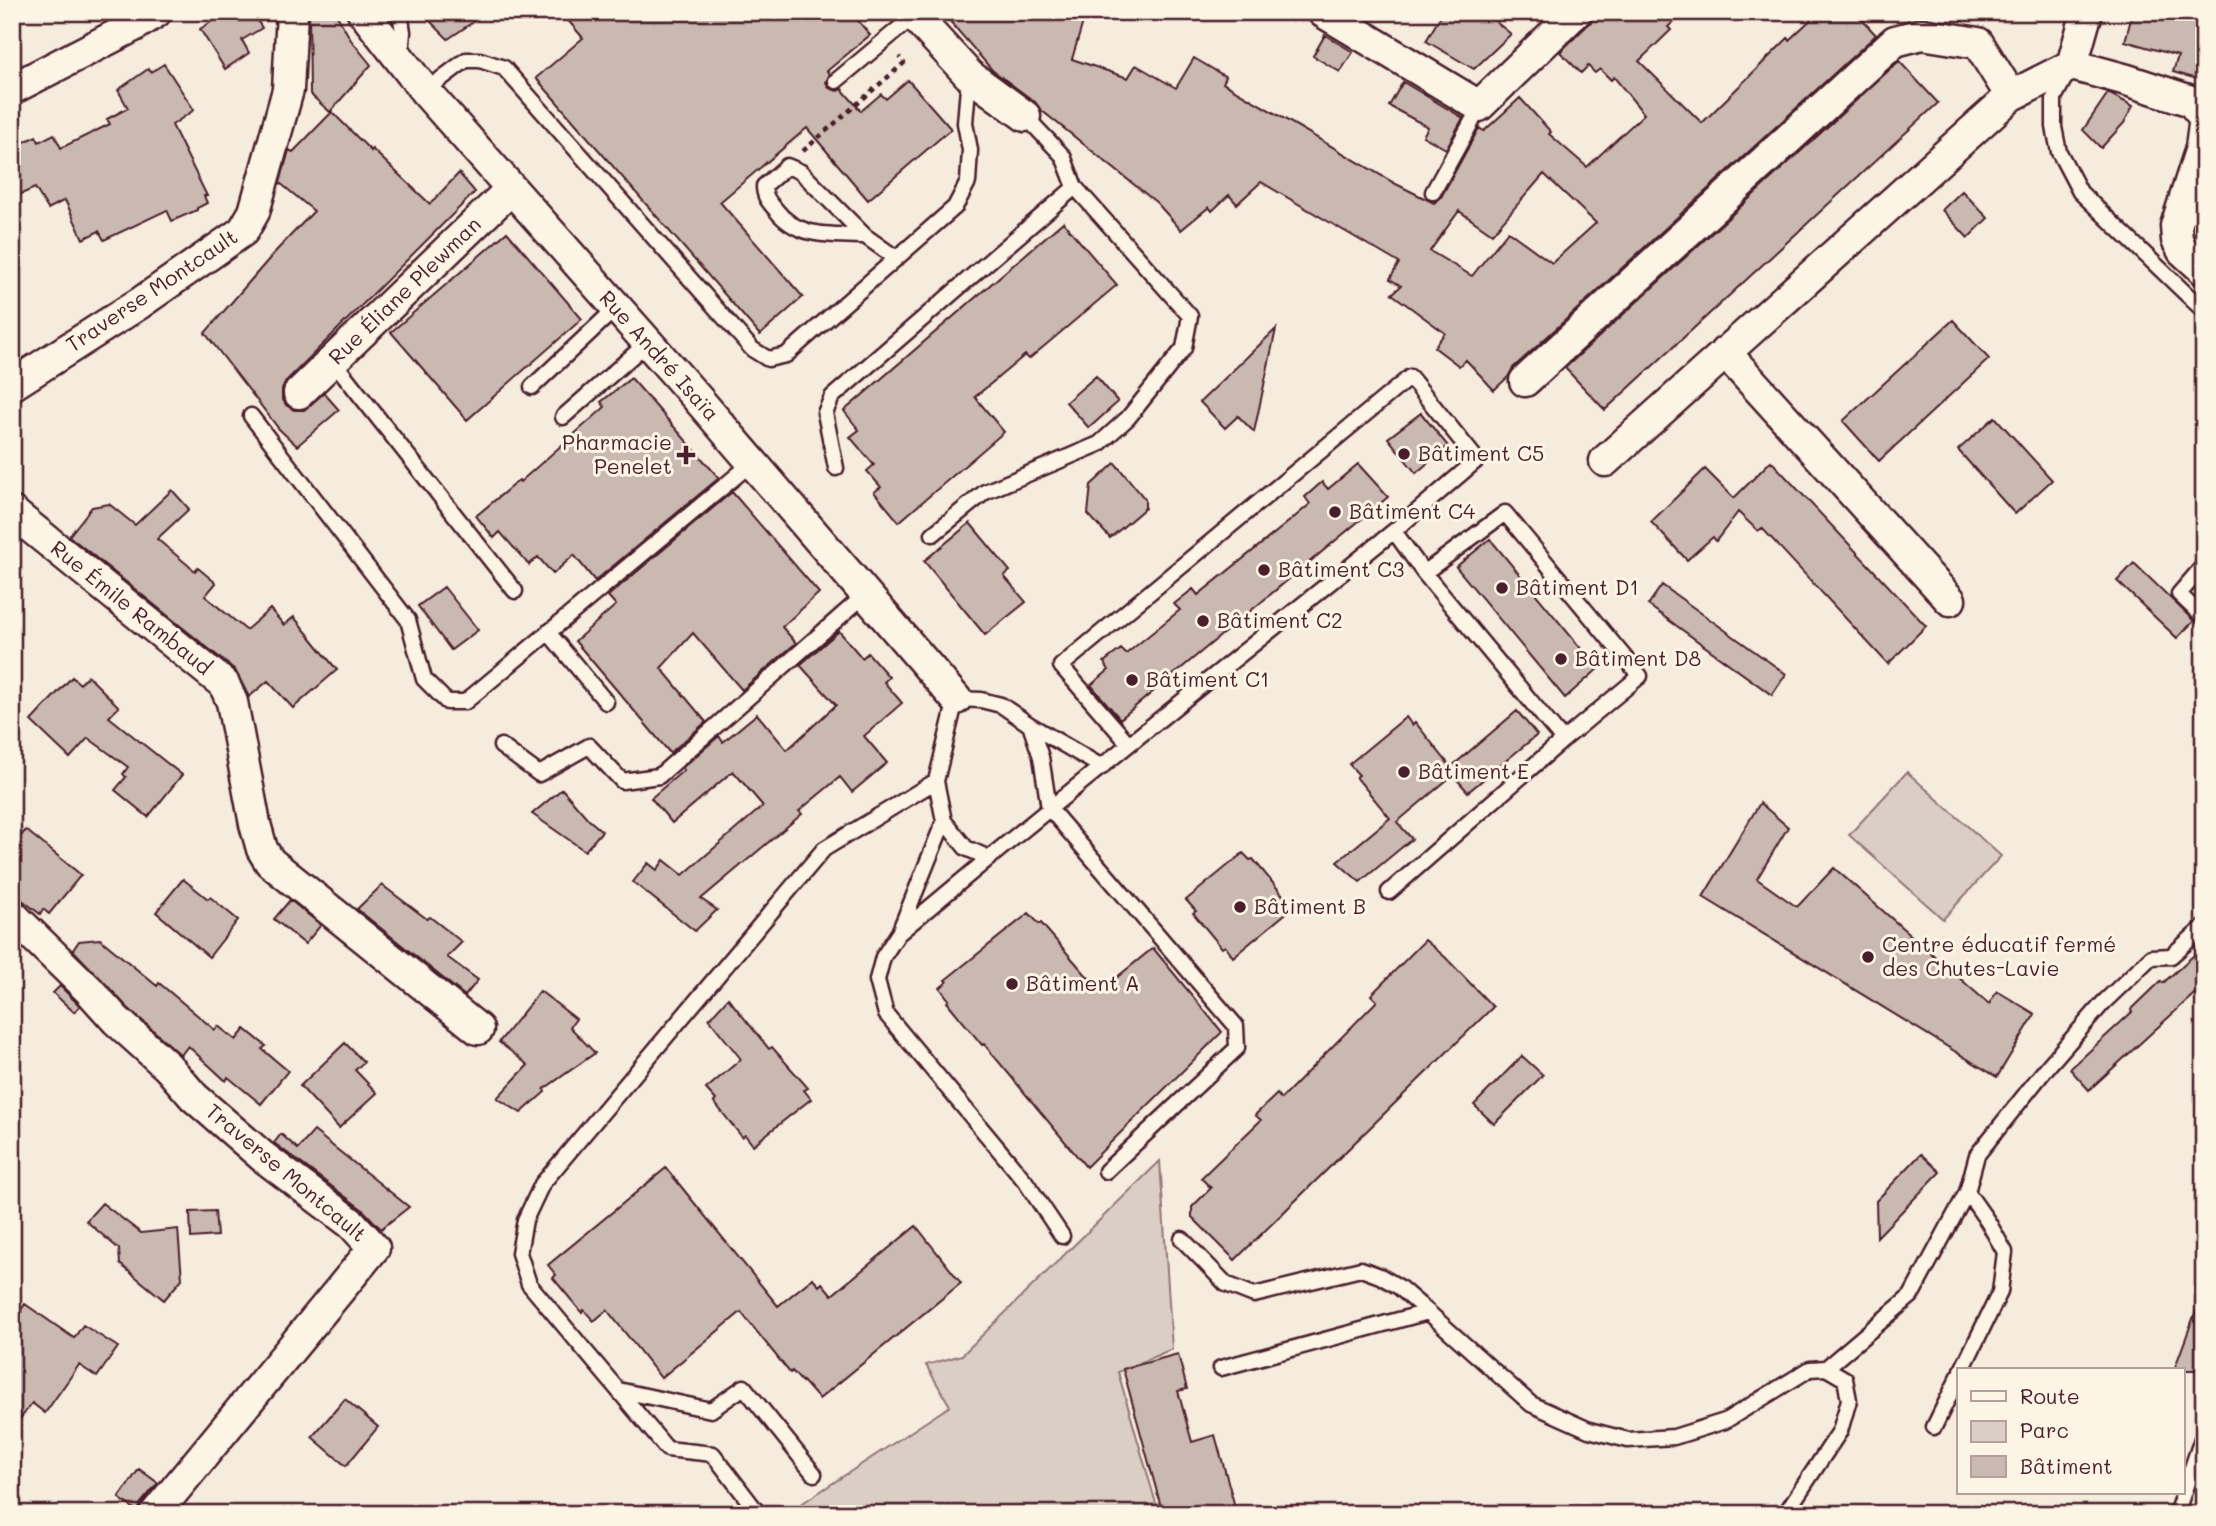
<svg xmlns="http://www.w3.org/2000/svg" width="2216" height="1526" viewBox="0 0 2216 1526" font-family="Mali,sans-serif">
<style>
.green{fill:#dbcec4;stroke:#927678;stroke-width:2}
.building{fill:#cab9b1;stroke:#4a1f2b;stroke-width:2;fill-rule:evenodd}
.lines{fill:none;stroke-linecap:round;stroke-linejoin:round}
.lane-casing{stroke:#4a1f2b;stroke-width:19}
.street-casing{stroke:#4a1f2b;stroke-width:35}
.path{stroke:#4a1f2b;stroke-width:4.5;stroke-dasharray:5 5;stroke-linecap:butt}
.lane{stroke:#fcf5e5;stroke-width:14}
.street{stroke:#fcf5e5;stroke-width:30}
.poi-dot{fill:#4a1f2b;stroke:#fcf5e5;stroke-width:2.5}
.labels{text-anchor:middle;stroke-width:6;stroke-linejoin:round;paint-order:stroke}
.street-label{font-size:21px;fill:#4a1f2b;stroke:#fcf5e5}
.poi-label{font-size:21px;fill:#4a1f2b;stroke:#fcf5e5;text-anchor:start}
</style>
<rect width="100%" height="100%" fill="#f5ecde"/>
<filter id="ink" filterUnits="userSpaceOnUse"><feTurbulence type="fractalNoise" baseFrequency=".0143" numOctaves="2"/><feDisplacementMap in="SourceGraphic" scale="14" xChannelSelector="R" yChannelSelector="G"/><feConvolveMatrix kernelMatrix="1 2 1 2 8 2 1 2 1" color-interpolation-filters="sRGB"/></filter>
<g filter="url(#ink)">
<!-- green -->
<path class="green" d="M1907,772L2001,856L1943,919L1849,835Z
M1160,1161L1172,1349L1118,1372L1159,1514H786L950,1406L926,1365L962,1355Z"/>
<!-- building -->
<path class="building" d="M227,12H252L262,28L242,40L249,53L225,69L200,29Z
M309,12H335L351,40L371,65L330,112L310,94Z
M421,12H488L448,39Z
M561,12H851L870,35L827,71L830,74L826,82L829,88L837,91L842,89L861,111L881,94L886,99L908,80L951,129L868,200L807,128L720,202L803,297L760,335L536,78L583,38Z
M942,12H1086L1072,59L1128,78L1136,65L1176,88L1194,58L1226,77L1223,83L1396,184L1434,203L1441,197L1479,128L1484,131L1520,98L1551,132L1549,134L1587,167L1644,114L1614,77L1611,80L1600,69L1595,73L1588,66L1581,73L1560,52L1601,12H1683L1668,27L1671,30L1639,61L1702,123L1788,38L1789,40L1819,12H1855L1876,35L1513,368L1508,377L1494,390L1466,360L1459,366L1434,347L1445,333L1392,294L1401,286L1390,279L1399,263L1261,182L1237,204L1229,195L1212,211L1209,207L1181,230L1157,203L1041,110L1035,102L992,70ZM1544,174L1596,223L1552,263L1508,231L1472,276L1430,251L1459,211L1492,234Z
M1443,12H1505L1496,22L1511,34L1474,69L1426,41Z
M2133,12H2204V81L2173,72L2178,56L2125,41Z
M1325,35L1353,52L1340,72L1313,56Z
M1899,61L1938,103L1605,410L1565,368Z
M164,64L194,110L172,125L207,196H204L207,203L197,208V210L172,221L167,210L104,240L99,231L83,239L65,200L48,209L35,188L12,198V148L36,136L39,142L54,134L61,148L110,124L107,119L128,108L118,90L148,69L151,72Z
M1403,82L1463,118L1446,149L1423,136L1428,127L1389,106Z
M2108,93L2133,106L2124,123L2101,148L2083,130Z
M332,112L371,151L372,149L430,204L459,173L475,192L286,381L282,389V398L286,405L294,410H304L324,393L339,410L297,446L279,429L205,333L276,251L314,211L280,183L289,150L293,152Z
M1962,191L1988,218L1968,238L1942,210Z
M1063,222L1117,285L1029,359L1025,355L975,397L1004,432L899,522L874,492L881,487L867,471L874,465L850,437L859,430L844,411Z
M507,232L582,319L467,420L391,332Z
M1953,320L1989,359L1879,461L1843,421Z
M1276,329L1254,432L1238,416L1225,428L1200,402Z
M1096,376L1118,402L1089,428L1066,402Z
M631,378L719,478L595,581L574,555L553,574L538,557L529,565L500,532L494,538L476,516L519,480L520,482L605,407L601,402Z
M1421,413L1448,446L1416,473L1388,438Z
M1995,417L2052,480L2015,514L1958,450Z
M1771,461L1926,626L1888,664L1762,528L1758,531L1738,512L1716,541L1713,537L1687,560L1651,522L1705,469L1734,498Z
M1115,463L1145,499V508L1110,538L1088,514L1091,485Z
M1358,464L1388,497L1120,719L1091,685L1109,670L1104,662L1121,649L1126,654L1180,610L1174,604L1193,589L1198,595L1291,520L1310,504L1305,497L1322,482L1328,489Z
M172,490L189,509L157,539L195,571L198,568L216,583L205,596L246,630L270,609L284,625L294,617L337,670L293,708L268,681L249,697L235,670L69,536L92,507L109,504L135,525Z
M732,492L819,593L782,627L796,643L742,690L693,633L661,668L706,722L670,753L575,641L616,605L608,596Z
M970,523L1010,571L1004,576L1026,602L985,635L924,561Z
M1490,539L1598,669L1565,698L1456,567Z
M2134,563L2194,621L2177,638L2117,581Z
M1662,585L1786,674L1772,695L1648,605Z
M444,587L478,630L451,650L418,606Z
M839,631L862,658L868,653L889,677L884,682L902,703L864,736L887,763L852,792L840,777L799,811L802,814L701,899L717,910L695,931L633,882L648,863L657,870L664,860L683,875L763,806L733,771L672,823L651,798L684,770L682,768L719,736L723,742L757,714L787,750L836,705L800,665Z
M88,676L119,707L109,717L182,775L148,817L115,790L126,777L123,774L128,767L88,738L70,758L31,721L72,677L80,684Z
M1517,711L1537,735L1468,792L1453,775L1397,822L1412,839L1360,882L1337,862L1390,818L1356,777L1359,775L1349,764L1406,717L1412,725L1415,722L1451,767Z
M562,789L589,820L602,831L585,851L532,814Z
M1760,803L1788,827L1757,879L1797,907L1834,868L1989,1004L1997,991L2035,1014L1997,1077L1703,897Z
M26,830L81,875L49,914L43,909L40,914L12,892V846Z
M1243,853L1250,860L1253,859L1287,900L1284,903L1290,910L1233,957L1225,946L1222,948L1193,913L1196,911L1186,900Z
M183,879L208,899L210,897L238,920L209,957L156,912Z
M382,885L427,919L430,917L462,942L447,957L478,980L465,996L357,909Z
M290,900L321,925L305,944L274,919Z
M1029,913L1039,924L1041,923L1100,991L1153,948L1222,1032L1086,1167L984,1044L982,1045L947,1002L949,1000L940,988L947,982L945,980Z
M100,939L157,986L159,983L215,1030L218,1026L236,1040L245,1029L266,1046L262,1049L288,1071L261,1104L228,1077L226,1081L188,1046L181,1055L128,1008L73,950L79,941Z
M1425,940L1445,957L1493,1007L1235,1260L1192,1217V1207L1211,1188L1201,1178L1261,1120L1255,1115L1277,1094L1281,1099L1377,1001L1371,995Z
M2204,946V985L2089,1090L2070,1069L2132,1012L2131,1010L2161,981L2163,983Z
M60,986L80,1006L74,1012L53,993Z
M540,991L576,1019L570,1027L595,1053L544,1089L545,1092L521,1113L497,1098L528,1065L499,1042Z
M728,998L769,1049L772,1047L808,1088L804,1090L811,1099L753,1145L745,1135L742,1137L714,1102L716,1100L706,1089L741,1059L709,1019Z
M345,1043L364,1062L355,1070L377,1093L339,1128L300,1086Z
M1522,1056L1543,1075L1494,1124L1474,1105Z
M314,1131L409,1207L381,1229L363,1210L274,1143L281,1134L298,1149Z
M1921,1154L1940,1172L1877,1237L1876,1201Z
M666,1168L778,1306L813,1278L819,1286L822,1283L832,1295L916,1226L961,1283L819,1399L803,1381L802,1382L792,1371L790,1373L741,1312L661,1378L607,1310L594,1321L584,1310L582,1313L553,1278L556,1275L548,1265Z
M102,1203L141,1233L178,1229L182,1279L164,1300L120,1264L119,1249L86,1221Z
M215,1211L217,1236L191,1238L190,1212Z
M2201,1297H2204V1370H2174Z
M25,1304L74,1338L83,1325L118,1347L97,1377L79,1365L45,1413L32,1403L12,1430V1323Z
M1178,1354L1187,1389L1178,1391L1192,1442L1215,1435L1237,1514H1163L1123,1369Z
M345,1399L378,1427L346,1466L312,1437Z
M139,1469L158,1483L141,1503L138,1512L119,1498Z"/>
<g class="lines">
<!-- lane casing -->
<g class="lane-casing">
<path id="lane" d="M400,12L403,32L401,55
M2068,72L2054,98V127L2059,152L2080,192L2204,311
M836,81L914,16
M425,91L466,60H480L504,68L752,349L768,359L786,355L955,207L968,182L970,150L965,123L969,76
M1433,192L1476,114L1479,106
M865,236C831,234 798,239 776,210C769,202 764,197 764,186L787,166L801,172L865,236L896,258
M333,361L515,591
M532,387L616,308
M251,416L408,620L424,679L447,702H465L753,462
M563,417L647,343
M836,468L825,413L832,397L1075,187
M933,534L985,492L1099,444L1128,418L1184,348L1190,316L1075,187L1063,156L1025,116
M2204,565L2179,594L2204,618
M1424,573L1505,513L1640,676L1563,740
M548,632L606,702
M1030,725L1041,757L1049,808L1236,1026L1237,1048L1106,1171
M1129,744L1061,666L1410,377L1477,460L1394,531
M501,746L539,774L589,746L622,781L659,776L866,594
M1102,767L1030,725L1001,705L981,700L956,699L936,781L944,821L966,848L989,858C1123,748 1259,640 1394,531L1424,573L1563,740L1389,892
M989,858L898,934L883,957L877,980L886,1014L1025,1181L1062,1236
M900,930L944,821
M1182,1239L1226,1284L1254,1295L1361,1269L1380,1276L1399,1287L1428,1312
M1221,1368L1428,1312L1531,1404L1589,1430L1628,1440L1674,1437L1725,1421L1810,1369L1826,1368L1845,1379L1849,1400L1840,1431L1785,1514
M1826,1368L1911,1296L1967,1192L1977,1155L2049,1065L2103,1003L2151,957L2171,956L2204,927
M1962,1370L2000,1292L2005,1252L1988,1222L1967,1192
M618,1390L667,1449L713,1454L758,1513
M1934,1427L1959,1376
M814,1474L744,1387L711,1410L618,1390L529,1284L519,1253L525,1220L542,1184L824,849L936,781
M2176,1514L2204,1433"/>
</g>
<!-- street casing -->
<g class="street-casing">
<path id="street" d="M363,12L425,91L697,398L956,699
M911,12L969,75L1025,116
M1323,12L1479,106L1576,12
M2072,65L2087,12
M12,89L134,26L156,12
M2204,125L2201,148L2176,226L2177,240L2183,251L2204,270
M1725,352L1950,600
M1525,381L1895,41L1922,34L1978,43L2011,96
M12,385L140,303L243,231L254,212L288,90L292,12
M299,393L511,189
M1605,461L2011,96L2072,65L2127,80L2191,101L2204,117
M12,512L224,684L232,702L255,824L262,849L270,862L478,1029
M12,915L89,990L116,1020L168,1067L194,1097L262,1156L352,1224L374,1248L155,1514"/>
</g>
<!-- path -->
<path class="path" d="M803,151L904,63L899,57"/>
<!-- lane -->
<use href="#lane" class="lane"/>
<!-- street -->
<use href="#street" class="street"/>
</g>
</g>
<!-- markers -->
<g class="poi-dot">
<circle cx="1404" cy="454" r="7"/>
<path d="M682.5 444.5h7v7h7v7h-7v7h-7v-7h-7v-7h7z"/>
<circle cx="1335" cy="512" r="7"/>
<circle cx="1264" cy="570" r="7"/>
<circle cx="1502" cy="588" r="7"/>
<circle cx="1203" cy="621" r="7"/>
<circle cx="1561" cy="659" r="7"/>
<circle cx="1132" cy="680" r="7"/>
<circle cx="1404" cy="772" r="7"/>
<circle cx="1240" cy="907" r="7"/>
<circle cx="1868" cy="957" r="7"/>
<circle cx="1012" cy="984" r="7"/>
</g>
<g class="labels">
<!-- street labels -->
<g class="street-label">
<text transform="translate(152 291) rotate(-34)" y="7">Traverse Montcault</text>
<text transform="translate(405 291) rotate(-44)" y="7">Rue Éliane Plewman</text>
<text transform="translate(659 356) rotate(48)" y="7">Rue André Isaïa</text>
<text transform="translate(131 608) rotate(39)" y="7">Rue Émile Rambaud</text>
<text transform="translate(286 1173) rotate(40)" y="7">Traverse Montcault</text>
</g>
<!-- poi labels -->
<g class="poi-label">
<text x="672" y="450" text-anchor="end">Pharmacie<tspan x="672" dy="24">Penelet</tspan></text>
<text x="1418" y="461">Bâtiment C5</text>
<text x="1349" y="519">Bâtiment C4</text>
<text x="1278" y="577">Bâtiment C3</text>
<text x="1516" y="595">Bâtiment D1</text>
<text x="1217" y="628">Bâtiment C2</text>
<text x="1575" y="666">Bâtiment D8</text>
<text x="1146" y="687">Bâtiment C1</text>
<text x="1418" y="779">Bâtiment E</text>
<text x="1254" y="914">Bâtiment B</text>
<text x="1882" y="952">Centre éducatif fermé<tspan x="1882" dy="24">des Chutes-Lavie</tspan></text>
<text x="1026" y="991">Bâtiment A</text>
</g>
</g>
<!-- margin -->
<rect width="2216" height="1526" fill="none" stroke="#fcf5e5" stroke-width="42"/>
<rect x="21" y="21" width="2174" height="1484" fill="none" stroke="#4a1f2b" stroke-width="2.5" filter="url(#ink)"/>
<!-- legend -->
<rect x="1957" y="1368" width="228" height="126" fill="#fcf5e5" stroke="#b59f9b" stroke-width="2"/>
<rect x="1971" y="1391" width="35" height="10" fill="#fcf5e5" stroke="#b59f9b" stroke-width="2"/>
<text x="2020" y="1404" font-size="21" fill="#4a1f2b">Route</text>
<rect x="1971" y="1421" width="35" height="21" fill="#dbcec4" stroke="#b59f9b" stroke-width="2"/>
<text x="2020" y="1438" font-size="21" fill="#4a1f2b">Parc</text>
<rect x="1971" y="1456" width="35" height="21" fill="#cab9b1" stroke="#b59f9b" stroke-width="2"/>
<text x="2020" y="1474" font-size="21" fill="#4a1f2b">Bâtiment</text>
</svg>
